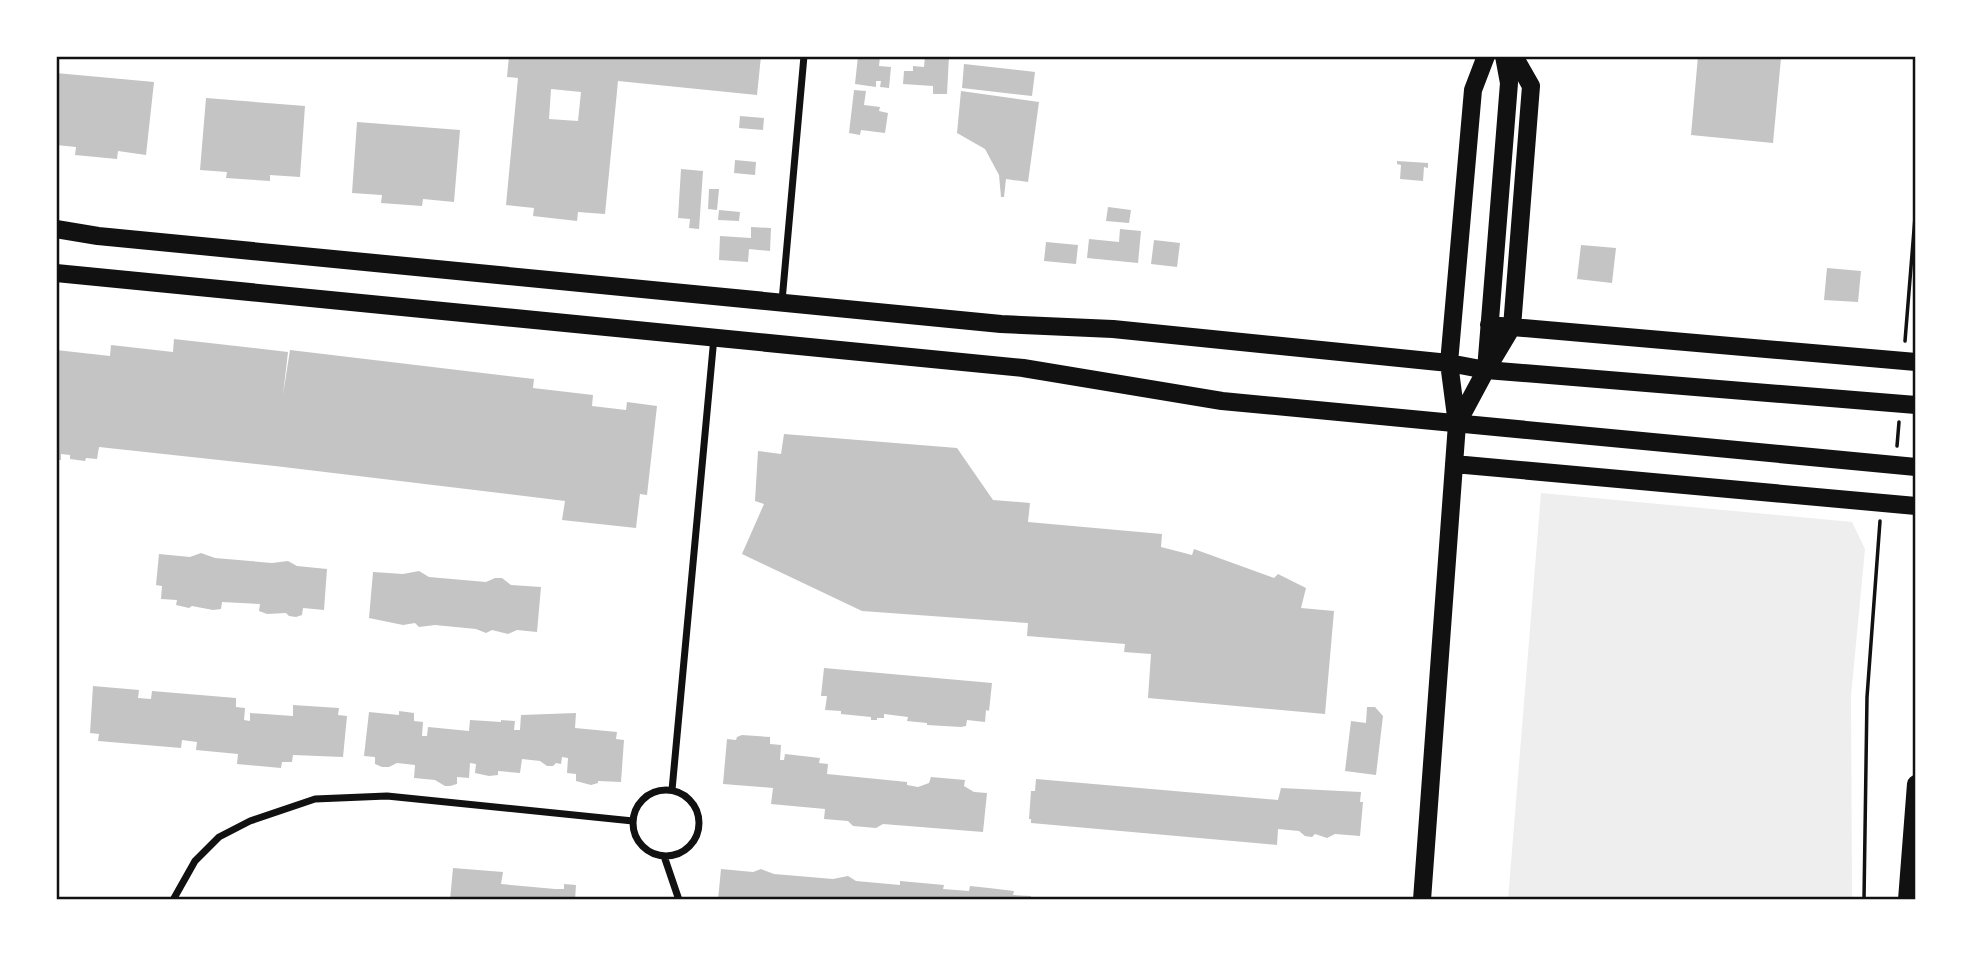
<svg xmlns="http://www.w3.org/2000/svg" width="1972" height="956" viewBox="0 0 1972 956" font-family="'Fira Sans Condensed',sans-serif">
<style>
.green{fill:#eee}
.building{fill:#c4c4c4;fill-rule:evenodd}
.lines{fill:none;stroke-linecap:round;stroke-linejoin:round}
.path{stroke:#111;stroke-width:3.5}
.minor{stroke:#111;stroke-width:7}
.primary{stroke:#111;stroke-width:18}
.neatline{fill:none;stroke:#111;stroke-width:2.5}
</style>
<rect width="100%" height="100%" fill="#fff"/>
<!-- green -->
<path class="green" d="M1541,493L1852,522L1865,549L1851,696L1852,900H1508Z"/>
<!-- building -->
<path class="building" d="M509,56H761L757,95L618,81L605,214L578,212L577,221L533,216L534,208L506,205L518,78L507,77ZM551,89L581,92L578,121L549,119Z
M858,56L880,57L879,66L891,67L889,88L880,87L881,81H876V87L855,84Z
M925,56H949L947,94H933V86L903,84L904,71H913V66L924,67Z
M1698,56L1781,58L1773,143L1691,135Z
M964,64L1035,72L1032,96L962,88Z
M56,73L154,82L146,155L118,151L117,159L75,155L76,147L56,145Z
M854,90L866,91L864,105L880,107L879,111L888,113L885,133L861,130L860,135L849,133Z
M961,91L1039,102L1028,182L1006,179L1004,197H1001L999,175L985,149L957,133Z
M206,98L305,106L300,177L270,175V181L226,178L227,172L200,170Z
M740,116L764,118L763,130L739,128Z
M357,122L460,130L454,202L423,199L422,206L381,203L382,195L352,193Z
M735,160L756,162L755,175L734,173Z
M1397,161L1428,163V168L1424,167L1423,181L1400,179L1401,165L1397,164Z
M681,169L703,171L699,229L689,228L690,219L678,218Z
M709,189H719L717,210L708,209Z
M1108,207L1131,210L1129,223L1106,221Z
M719,210L740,212L739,221L718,220Z
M751,227L771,228L770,251L749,249L748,262L719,260L720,236L751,238Z
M1120,229L1141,231L1138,263L1087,258L1089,239L1119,242Z
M1154,240L1180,243L1177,267L1151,264Z
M1046,242L1078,245L1076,264L1044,261Z
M1581,245L1616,248L1612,283L1577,279Z
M1827,268L1861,271L1858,302L1824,300Z
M174,339L288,352L283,395L290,350L534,379L533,388L593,395L592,406L626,410L627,402L657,406L647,495L640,494L636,528L562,520L565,501L275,466L99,447L97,459L86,458L85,461L70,459V455L61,454V460H56V350L110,356L111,345L173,352Z
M784,434L957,448L993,500L1030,503L1028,522L1162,534L1161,547L1192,555L1194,549L1274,578L1278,574L1306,588L1301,608L1334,611L1325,714L1148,698L1151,654L1124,652L1125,644L1027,636L1028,623L862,611L742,554L764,504L755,501L758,451L781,454Z
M201,553L215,558L272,563L288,561L297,566L327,569L324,610L303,608L302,615L296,617L289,616L286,613L267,614L259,611L260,604L222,602L221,609L213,610L192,606L189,608L176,605L177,600L161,599L162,586L156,585L159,554L190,557Z
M419,571L429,577L486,582L495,578H502L511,585L541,587L537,632L517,630L508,634L492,630L486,633L476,629L435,625L419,627L415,623L403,625L369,618L373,572L403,574Z
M824,668L992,683L989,711L986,710L985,722L967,720L966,726L961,727L927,725V723L907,721L908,717L884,714V718H877V720H871V717L841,714V711L825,710L827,696H821Z
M93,686L139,690L138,698L151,699L152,691L236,698V707L245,708L244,720L250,721V713L293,716V705L339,708L338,715L347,716L343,757L293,755L292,762H282L281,768L237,764L238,754L196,750L197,742L182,740L181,748L98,741L99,734L90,733Z
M1367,707H1375L1383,716L1376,775L1345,771L1351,721L1366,723Z
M399,711L414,713V721L423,722L422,736H427L428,727L469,731L470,720L501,722V720L515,721L514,730H520L521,715L576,713L575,728L617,732L616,739L624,740L621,782L598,781V783L591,785L576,781V774L567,773L568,758L562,757L561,764L556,763L553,766H547L540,761L522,759L520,773L498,771V775L489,776L475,773L476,764L470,763L469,778L457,777V784L450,786H445L435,780L414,778L415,765L397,763L389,767H382L375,764V757L364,756L369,712L399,715Z
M742,735L770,737V744L781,745L780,760H784L785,754L820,758L819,763L828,764L827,774L907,782V785L918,787L929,783L931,777L965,780L964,786L974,792L987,793L983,832L883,824L876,828L853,826L848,821L824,819L825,809L771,804L773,788L723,784L727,739L736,740L737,737Z
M1036,779L1278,800L1281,788L1361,792L1360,802H1363L1360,836L1335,834L1327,838L1315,834L1312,837L1305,836L1299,831L1278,829L1277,845L1031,823V819H1029L1031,791H1035Z
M453,868L503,872L501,884L555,889H564V884L576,885L575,900H450Z
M721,869L753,872L761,869L774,874L833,879L848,876L856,881L900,885V881L944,885L943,889L969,891L970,886L989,888L1014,891L1013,895L1031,896V900H718Z"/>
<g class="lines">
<!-- path -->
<path class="path" d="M1905,341L1916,205
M1897,446L1899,422
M1864,900L1867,697L1880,521"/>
<!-- minor -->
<path class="minor" d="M782,301L804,56
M633 823a33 33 0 1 1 66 0a33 33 0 1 1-66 0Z
M672,790L714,337
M664,856L679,900
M173,900L195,861L219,837L250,821L315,799L387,796L633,821"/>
<!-- primary -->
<path class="primary" d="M56,229L98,236L1001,324L1113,329L1449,363L1486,370L1916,405
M56,273L1023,368L1222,401L1916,467
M1489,325L1916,362
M1488,367L1512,327L1531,86L1514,56
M1457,424L1449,363L1473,90L1486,56
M1454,464L1916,506
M1422,900L1457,424L1486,370L1509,83L1504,56
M1907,900L1916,784"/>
</g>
<!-- border -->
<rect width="1972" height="956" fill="none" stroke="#ffffff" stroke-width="116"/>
<rect x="58" y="58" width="1856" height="840" class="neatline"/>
</svg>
